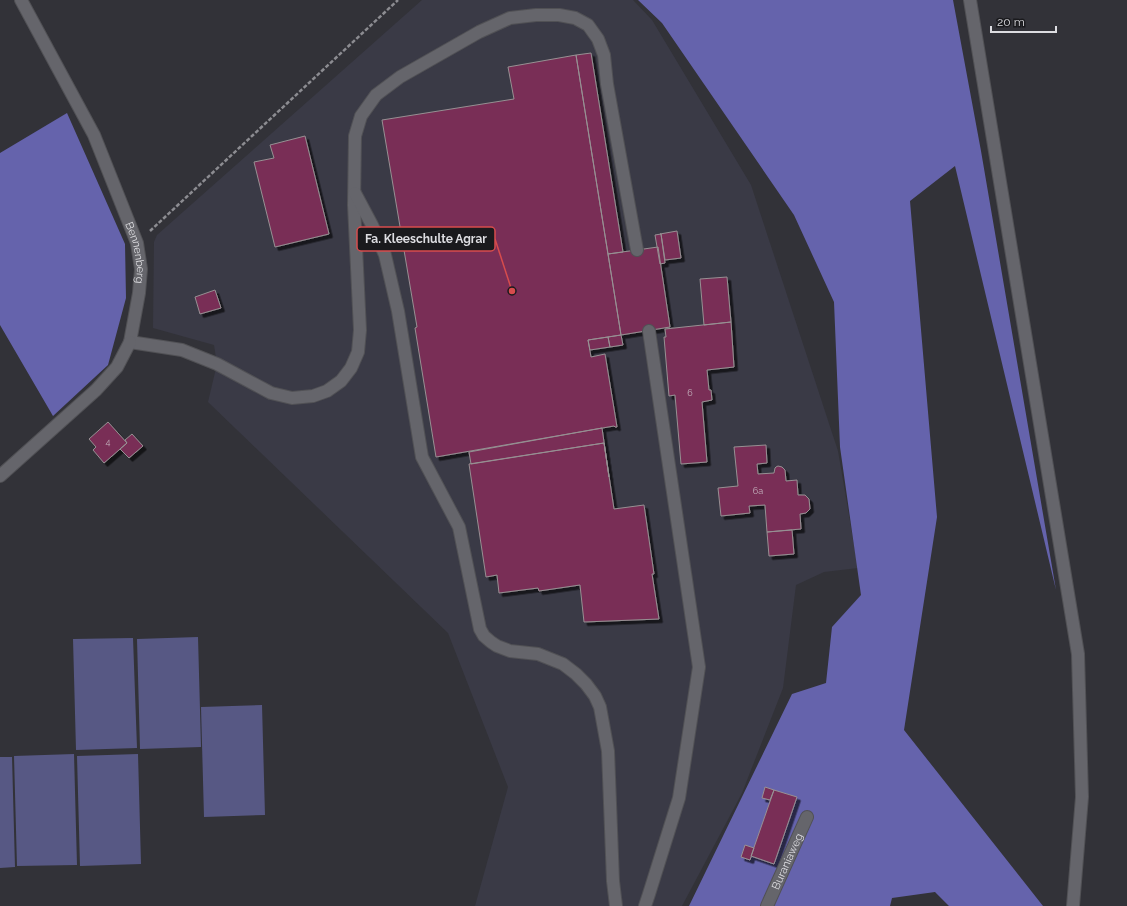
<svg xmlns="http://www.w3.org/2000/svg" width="1127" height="906" viewBox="0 0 1127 906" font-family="Raleway,sans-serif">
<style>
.built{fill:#3a3a46}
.green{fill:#575884}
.forest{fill:#6563ac}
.building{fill:#792f56;stroke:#979093;filter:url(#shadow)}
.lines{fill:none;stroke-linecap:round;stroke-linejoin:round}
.lane-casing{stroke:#515155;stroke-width:14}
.street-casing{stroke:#515155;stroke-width:14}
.path{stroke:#8c8c91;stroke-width:2.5;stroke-dasharray:4 2;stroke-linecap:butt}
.lane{stroke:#65656b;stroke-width:12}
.street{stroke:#65656b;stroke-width:12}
.labels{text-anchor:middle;stroke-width:3;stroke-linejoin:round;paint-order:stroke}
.number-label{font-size:9px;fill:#c4b2be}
.street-label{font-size:11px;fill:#dddde1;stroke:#1a1a1d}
.leader{fill:none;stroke:#d74c4d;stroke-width:1.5}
.callout-dot{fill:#d74c4d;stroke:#1a1a1d;stroke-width:1.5}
.callout{fill:#1a1a1d;stroke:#d74c4d;stroke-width:1.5}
.callout-label{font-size:12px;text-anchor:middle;font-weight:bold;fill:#dddde1}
</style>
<defs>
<filter id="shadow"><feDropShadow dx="3.5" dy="3.5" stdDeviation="0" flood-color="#0009"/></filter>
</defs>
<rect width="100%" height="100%" fill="#323238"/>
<!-- built -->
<path class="built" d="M422,0H633L652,20L751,185L838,451L858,568L824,572L796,585L783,688L742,793L682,906H475L508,787L448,633L208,402L217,364L214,345L153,328L154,242L157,235Z"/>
<!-- green -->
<path class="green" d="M198,637L201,747L140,749L137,639Z
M133,638L137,748L76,750L73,639Z
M262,705L265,815L204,817L201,707Z
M74,754L77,865L17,866L14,756Z
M138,754L141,864L80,866L77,756Z
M0,757H12L15,867L0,868Z"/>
<!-- forest -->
<path class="forest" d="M638,0H953L981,151L1056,590L955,166L910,201L937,517L904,730L1043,906H949L935,892L892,898L890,906H689L792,694L826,683L832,627L861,595L840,447L834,302L794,215L662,23Z
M67,113L125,244L126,298L108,365L53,416L0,325V153Z"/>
<!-- building -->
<path class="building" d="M591,53L623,252L608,254L576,55Z
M576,55L621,335L588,340L591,357L605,354L617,427H615L614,426L436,457L415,328L417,327L382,120L514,99L508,67Z
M305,136L329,234L275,247L254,162L274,158L270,145Z
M677,231L681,258L665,260L661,234H660Z
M661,234L665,263L660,264L655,235Z
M658,247L670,327L621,335L608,254Z
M727,277L731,322L704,325L700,279Z
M215,290L221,308L200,314L195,297Z
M731,322L734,367L707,370L709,390H711L712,400L702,402L707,462L681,464L675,395L669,396L664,337H666L665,329Z
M621,335L623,345L610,347L608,337Z
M608,337L610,347L590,350L588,340Z
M108,422L127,443L104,463L93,450L96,447L89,439Z
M602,428L609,477L604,443L471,464L469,452Z
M132,434L143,446L129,458L120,449L127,443L125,440Z
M604,443L614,509L644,505L654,574H652L659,619L584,622L580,585L539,591L538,588L499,593L497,575L486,577L469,464Z
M766,445L767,463L757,464L758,474L774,473L775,468L776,467L778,466L782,467L785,470L786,481L797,480L798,495H805L809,499L810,509L806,513L800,514L801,529L767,532L765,505L749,506L750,513L721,516L718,488L738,486L734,447Z
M792,530L794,554L769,556L767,532Z
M765,787L774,790L770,800L762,798Z
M774,790L797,797L774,864L751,856Z
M745,845L754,848L750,860L741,857Z"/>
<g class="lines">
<!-- lane casing -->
<g class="lane-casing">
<g id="lane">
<path id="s1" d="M21,0L94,135L137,243L141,269L139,293L130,342L182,350L217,364L271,393L292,398L313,396L327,391L341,381L351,368L358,352L360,330L354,205L355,136L361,116L376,95L400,77L479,32L510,18L536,15H559L575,18L588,25L598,39L604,55L607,84L637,250"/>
<path d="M970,0L1078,654L1082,797L1073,906"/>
<path d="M355,193L372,225L385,255L398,311L422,457L459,527L480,629L484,636L491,642L497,646L510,651L538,654L563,664L576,674L586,684L595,696L600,707L608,751L613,881L616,906"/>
<path d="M645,906L649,894L679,798L699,667L649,331"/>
<path id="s2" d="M767,906L807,817"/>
</g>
</g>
<!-- street casing -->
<g class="street-casing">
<path id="street" d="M0,476L96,390L117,367L130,342"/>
</g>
<!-- path -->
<path class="path" d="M150,231L398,0"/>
<!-- lane -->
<use href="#lane" class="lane"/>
<!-- street -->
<use href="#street" class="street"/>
</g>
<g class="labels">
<!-- number labels -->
<g class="number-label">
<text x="690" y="396">6</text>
<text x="108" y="445">4</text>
<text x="758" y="494">6a</text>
</g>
<!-- street labels -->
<g class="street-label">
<text dy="4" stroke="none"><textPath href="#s1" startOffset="279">Bennenberg</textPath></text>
<text dy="4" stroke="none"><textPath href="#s2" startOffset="49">Buraniaweg</textPath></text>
</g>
</g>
<!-- callouts -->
<path class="leader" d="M512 291L495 239"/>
<circle class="callout-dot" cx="512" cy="291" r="4"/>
<rect class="callout" x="357" y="227" width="138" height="24" rx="4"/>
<g class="callout-label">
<text x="426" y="243">Fa. Kleeschulte Agrar</text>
</g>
<!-- scale -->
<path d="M991 26v6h65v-6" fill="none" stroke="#dddde1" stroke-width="2"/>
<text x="997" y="26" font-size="12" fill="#dddde1" stroke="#1a1a1d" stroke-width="3" paint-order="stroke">20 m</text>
</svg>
